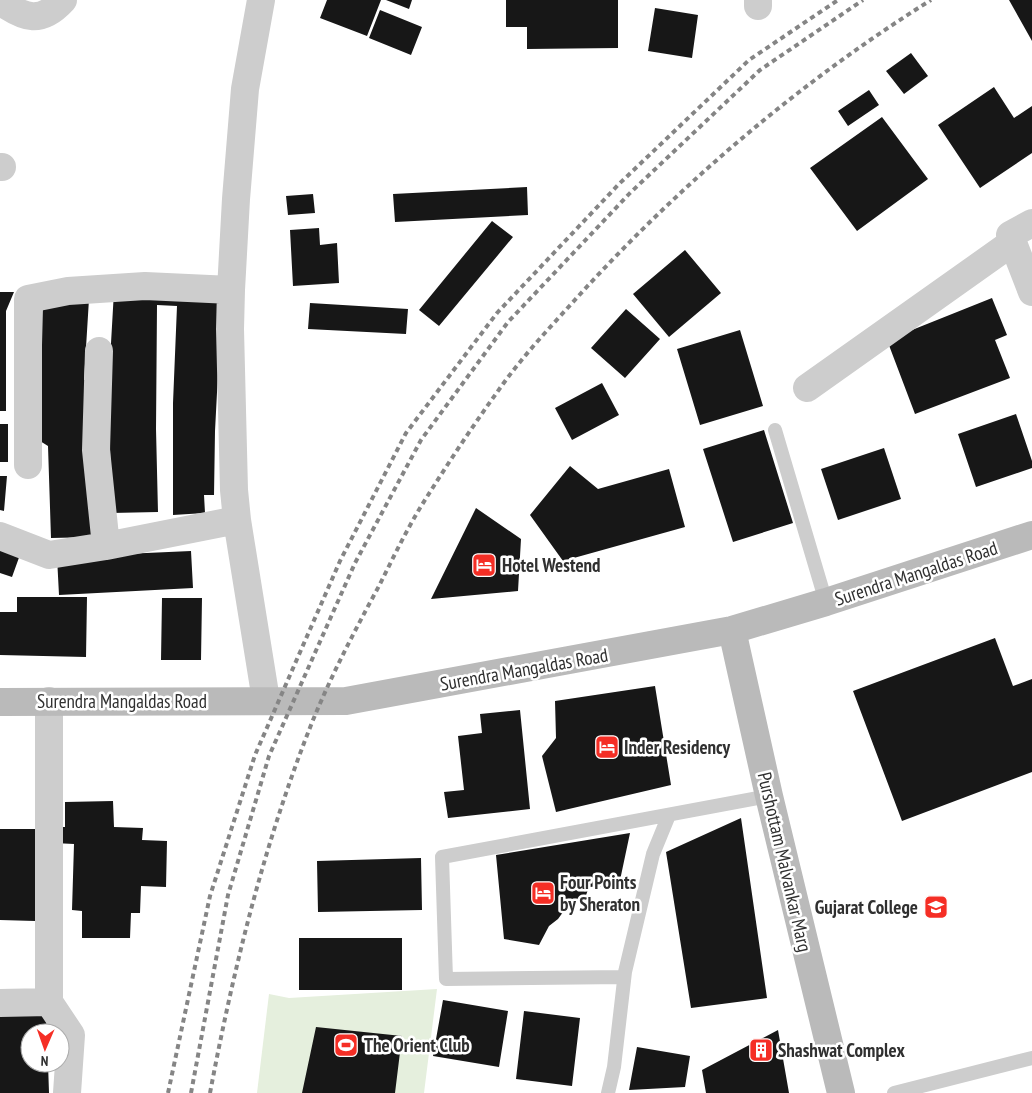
<svg xmlns="http://www.w3.org/2000/svg" width="1032" height="1093" viewBox="0 0 1032 1093" font-family="'PT Sans Narrow',sans-serif">
<style>
.green{fill:#e5efdd}
.building{fill:#171717}
.lines{fill:none;stroke-linecap:round;stroke-linejoin:round}
.lane{stroke:#cdcdcd;stroke-width:14}
.street{stroke:#cdcdcd;stroke-width:28}
.secondary{stroke:#bababa;stroke-width:28}
.rail{stroke:#858585;stroke-width:4;stroke-dasharray:5 4;stroke-linecap:butt}
.labels{text-anchor:middle;stroke-width:5;stroke-linejoin:round;paint-order:stroke}
.poi-label{font-size:19px;font-weight:bold;fill:#303030;stroke:#fff;text-anchor:start}
.street-label{font-size:19px;fill:#303030;stroke:#fff}
</style>
<rect width="100%" height="100%" fill="#fff"/>
<!-- green -->
<path class="green" d="M437,989L424,1093H257L269,994L289,998Z"/>
<!-- building -->
<path class="building" d="M327,0H381L367,36L320,18Z
M386,0H412L409,9Z
M506,0H618V48L527,49V27H506Z
M1009,0H1032V41Z
M655,8L698,15L692,58L648,51Z
M380,10L422,27L411,55L369,38Z
M911,53L928,76L904,94L886,71Z
M994,87L1014,118L1032,106V153L980,188L938,125Z
M869,90L879,105L848,126L838,111Z
M882,117L928,179L857,231L810,168Z
M527,187L528,215L395,222L393,194Z
M313,194L315,213L288,215L286,196Z
M492,221L513,237L439,326L419,310Z
M319,228L320,245L337,243L339,283L293,286L290,230Z
M685,250L721,293L669,337L633,294Z
M114,291L222,296L215,431L214,495H204L205,513L173,515V403L177,306L157,305L156,429L158,512L111,513L109,378Z
M0,292H14L6,311V411H0Z
M43,297L89,299L84,380H92L96,537L51,538L48,446L40,441Z
M992,298L1007,335L995,340L1010,378L915,414L887,340Z
M310,303L408,309L406,334L308,329Z
M626,309L660,339L625,378L591,348Z
M740,330L763,406L700,425L677,349Z
M602,383L619,415L572,440L555,408Z
M1016,414L1032,461V468L976,487L958,434Z
M0,424H8V462H0Z
M764,430L793,523L733,542L703,449Z
M884,448L901,499L838,520L821,469Z
M570,466L598,489L669,469L685,527L563,561L530,515Z
M0,476H7L4,511L0,510Z
M476,508L521,539L518,591L431,599Z
M0,544L21,552L12,577L0,573Z
M191,551L193,588L59,595L57,557Z
M17,597H87L86,657L0,655V612H17Z
M162,598H202L201,660H161Z
M995,638L1013,686L1032,679V772L902,821L853,691Z
M655,686L671,785L556,812L542,756L556,738L555,701Z
M520,710L530,809L448,818L444,792L464,790L458,736L482,733L480,714Z
M113,801L114,827L143,828L142,840L167,841L166,887L141,886L140,913H131L130,938H82V911L72,910L74,844L54,843V827H65V802Z
M741,818L767,998L691,1008L666,852Z
M0,829H36L35,921L0,920Z
M630,833L619,885L589,887L585,898L566,908L558,919L549,926L539,945L504,939L496,855Z
M421,858L422,910L318,912L317,861Z
M299,938H402V990H299Z
M443,1000L508,1011L499,1067L433,1056Z
M524,1011L580,1018L572,1086L516,1079Z
M46,1012L47,1033H30V1063H48L49,1093H0V1014Z
M316,1027L402,1036L395,1093H302Z
M778,1030L789,1093H706L702,1070Z
M637,1047L690,1056L685,1087L629,1090Z"/>
<g class="lines">
<!-- lane -->
<path class="lane" d="M775,430L826,602
M624,977L446,979L442,857L769,796
M608,1093L614,1067L625,972L653,854L669,815
M894,1093L1032,1058"/>
<!-- street -->
<path class="street" d="M261,0L245,89L236,199L231,290L230,329L234,490L237,520L266,700
M0,1C25,19 41,24 63,0
M758,6V0
M0,167H2
M1032,223L1010,235L1032,292
M99,351L96,450L106,546
M807,388L1013,242
M28,465V299L68,291L145,286L231,290
M0,536L49,555L106,546L237,520
M49,701V1002
M0,1003L49,1002L71,1035L67,1093"/>
<!-- secondary -->
<path class="secondary" d="M732,630L769,796L841,1093
M0,702L346,701L732,630L826,602L1032,535"/>
<!-- rail -->
<path class="rail" d="M168,1093L210,896L255,755L340,561L406,433L497,313L619,184L749,60L838,0
M191,1093L228,895L269,756L355,563L421,440L508,322L630,193L760,70L863,0
M210,1093C234,966 265,840 313,720C332,674 355,630 379,586C392,560 405,533 420,508C446,466 474,424 503,384C527,351 556,321 583,291C685,180 803,80 931,0"/>
</g>
<!-- icons -->
<defs>
<g id="hotel-square" transform="scale(1.25)"><rect x="-9" y="-9" width="18" height="18" rx="4" fill="#f52e25" stroke="#fff"/><path d="M-6-4.5h1.5V1H6V5H4.5V3h-9V5H-6ZM-4 0a1.8 1.8 0 1 1 3.6 0ZM.5 0V-2.5h3Q6-2.5 6 0Z" fill="#fff"/></g>
<g id="university-square" transform="scale(1.25)"><rect x="-9" y="-9" width="18" height="18" rx="4" fill="#f52e25" stroke="#fff"/><path d="M0-5L7-2L0 1L-7-2ZM-4 1L0 2.5L4 1V4Q0 6-4 4Z" fill="#fff"/></g>
<g id="stadium-square" transform="scale(1.25)"><rect x="-9" y="-9" width="18" height="18" rx="4" fill="#f52e25" stroke="#fff"/><path d="M0-5a6.5 5 0 1 0 0 10a6.5 5 0 1 0 0-10ZM-3.5-1.8h7v3.6h-7Z" fill="#fff"/></g>
<g id="building-square" transform="scale(1.25)"><rect x="-9" y="-9" width="18" height="18" rx="4" fill="#f52e25" stroke="#fff"/><path d="M-4-6H4V6H1V3H-1V6H-4ZM-2.5-4.3h1.7v1.8h-1.7ZM.8-4.3h1.7v1.8H.8ZM-2.5-1h1.7V.8h-1.7ZM.8-1h1.7V.8H.8Z" fill="#fff"/></g>
</defs>
<g fill-rule="evenodd">
<use href="#hotel-square" x="484" y="565"/>
<use href="#hotel-square" x="607" y="747"/>
<use href="#hotel-square" x="543" y="893"/>
<use href="#university-square" x="936" y="907"/>
<use href="#stadium-square" x="346" y="1045"/>
<use href="#building-square" x="761" y="1050"/>
</g>
<g class="labels">
<!-- poi labels -->
<g class="poi-label">
<text x="502" y="572">Hotel Westend</text>
<text x="624" y="754">Inder Residency</text>
<text x="560" y="889">Four Points<tspan x="560" dy="22">by Sheraton</tspan></text>
<text x="918" y="914" text-anchor="end">Gujarat College</text>
<text x="364" y="1052">The Orient Club</text>
<text x="778" y="1057">Shashwat Complex</text>
</g>
<!-- street labels -->
<g class="street-label">
<text transform="translate(916 573) rotate(-18)" y="7">Surendra Mangaldas Road</text>
<text transform="translate(524 669) rotate(-10)" y="7">Surendra Mangaldas Road</text>
<text x="122" y="708">Surendra Mangaldas Road</text>
<text transform="translate(785 862) rotate(77)" y="7">Purshottam Malvankar Marg</text>
</g>
</g>
<!-- north arrow -->
<g transform="translate(45 1048) rotate(182)"><circle r="24" fill="#ffffff" stroke="#acacac"/>
<path d="M0-4L9 19L0 12L-9 19Z" fill="#f52e25"/>
<text y="-8" font-size="14" font-weight="bold" text-anchor="middle" fill="#303030">N</text>
</g>
</svg>
